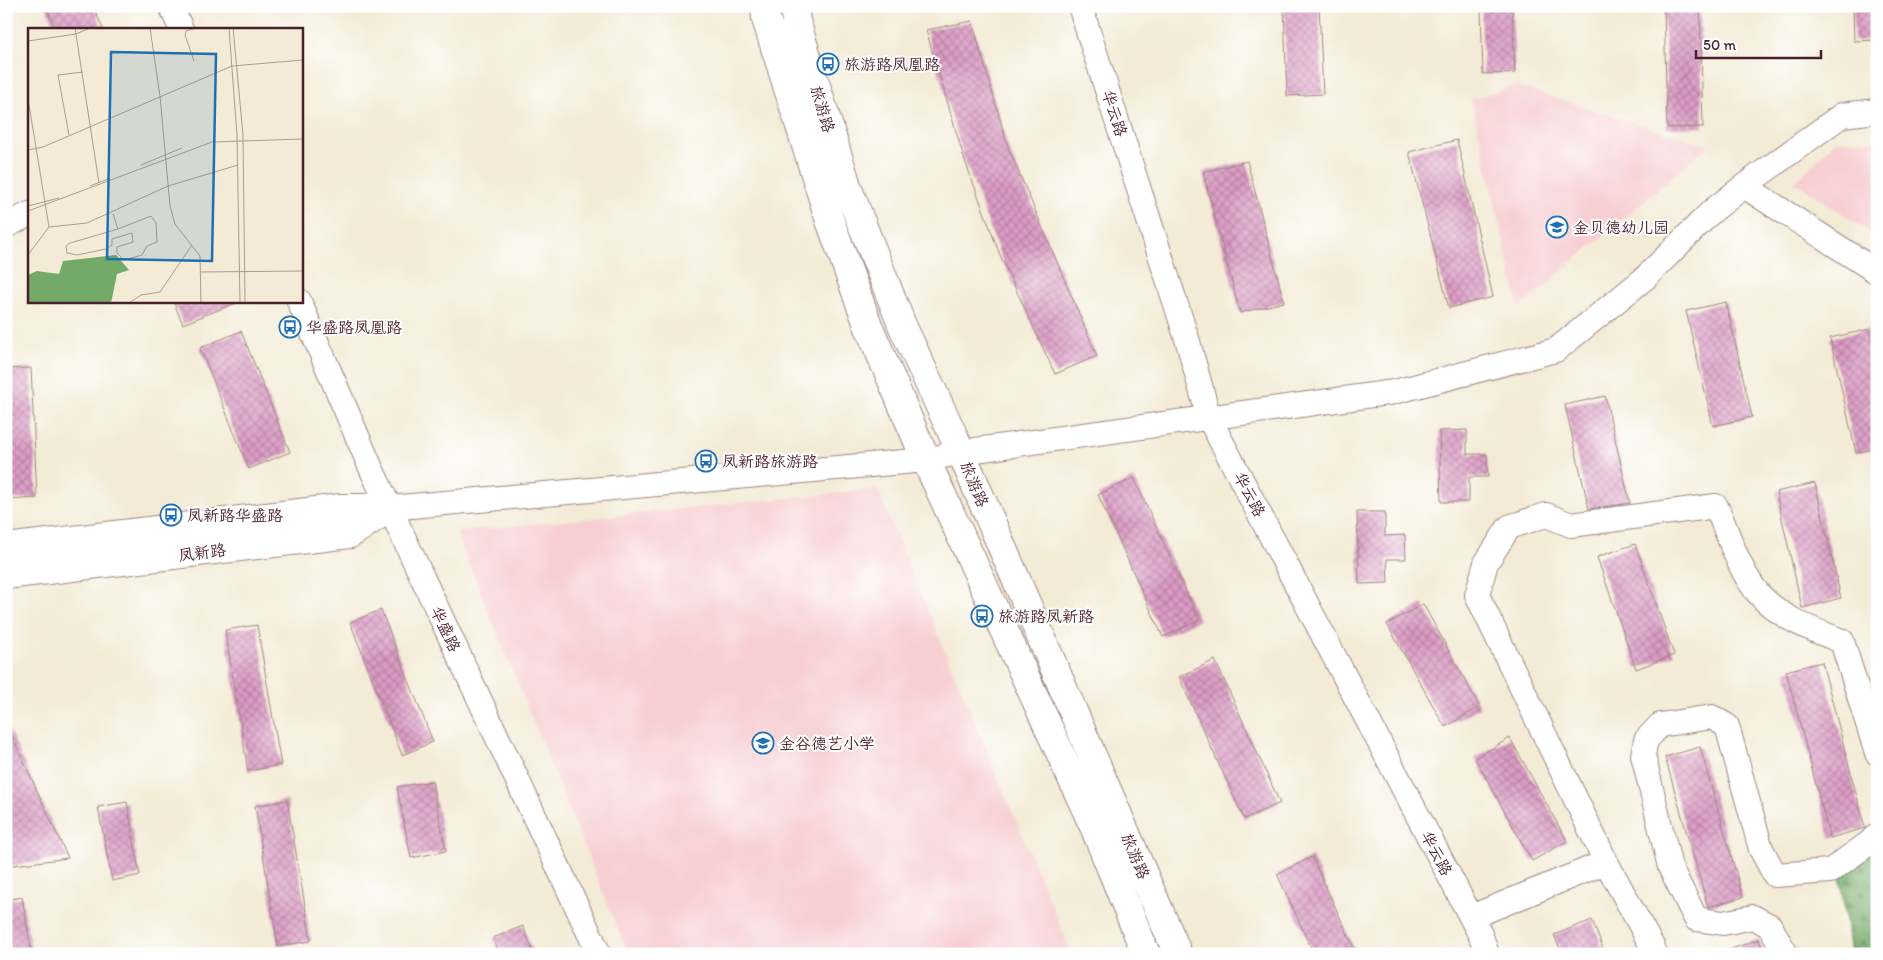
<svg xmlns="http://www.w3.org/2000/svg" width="1883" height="960" viewBox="0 0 1883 960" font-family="Itim,'LXGW WenKai TC',sans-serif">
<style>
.built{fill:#f7cfd2}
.forest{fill:url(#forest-firs);stroke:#5f6449}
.building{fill:url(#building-cross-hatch)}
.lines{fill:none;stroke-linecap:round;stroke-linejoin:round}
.minor-casing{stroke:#9e8580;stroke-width:26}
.major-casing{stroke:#9e8580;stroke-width:30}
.minor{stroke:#fff;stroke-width:24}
.major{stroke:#fff;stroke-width:28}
.labels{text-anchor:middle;stroke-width:4;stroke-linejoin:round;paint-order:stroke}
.poi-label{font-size:16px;fill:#4a1f2b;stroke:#fff;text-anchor:start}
.street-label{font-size:16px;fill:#4a1f2b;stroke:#fff}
.inset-road{fill:none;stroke:#af9991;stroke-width:1}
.view{fill:#1f6fb2;fill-opacity:0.15;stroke:#1f6fb2;stroke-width:2.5}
.inset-edge{fill:none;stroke:#4a1f2b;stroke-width:2.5}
</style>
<defs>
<pattern id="forest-firs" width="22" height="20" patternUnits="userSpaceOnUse" patternTransform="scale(1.25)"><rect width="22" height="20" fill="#74aa67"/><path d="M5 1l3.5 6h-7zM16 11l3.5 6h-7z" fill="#618a55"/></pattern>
<pattern id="building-cross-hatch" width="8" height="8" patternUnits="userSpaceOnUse" patternTransform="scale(1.25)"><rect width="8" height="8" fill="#dc9cc5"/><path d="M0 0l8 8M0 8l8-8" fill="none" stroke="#b47fa0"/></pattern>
</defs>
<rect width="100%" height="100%" fill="#fff"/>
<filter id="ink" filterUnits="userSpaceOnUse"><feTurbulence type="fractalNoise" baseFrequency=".02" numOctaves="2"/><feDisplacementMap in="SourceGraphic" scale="10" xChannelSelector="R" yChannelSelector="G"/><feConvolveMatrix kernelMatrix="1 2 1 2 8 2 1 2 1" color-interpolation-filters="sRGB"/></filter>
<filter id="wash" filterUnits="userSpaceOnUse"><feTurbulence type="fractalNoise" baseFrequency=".0096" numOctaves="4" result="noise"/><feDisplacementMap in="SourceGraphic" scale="20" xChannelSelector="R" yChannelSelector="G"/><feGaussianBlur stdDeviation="1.12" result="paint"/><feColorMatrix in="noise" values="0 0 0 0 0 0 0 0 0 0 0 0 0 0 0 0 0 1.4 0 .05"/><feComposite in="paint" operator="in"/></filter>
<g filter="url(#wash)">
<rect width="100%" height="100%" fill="#f3ebd5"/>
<!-- built -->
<path class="built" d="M1517,86L1708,146L1519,308L1471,99Z
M1877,140V237L1795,182L1836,141Z
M877,489L1072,954H628L456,532Z"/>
<!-- forest -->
<path class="forest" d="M1877,847V954H1851L1840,878Z"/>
<g id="blocks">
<!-- building -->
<path class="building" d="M46,6H93L103,29H55Z
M1284,6H1319L1323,94L1287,96Z
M1481,6H1512L1515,73L1483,74Z
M1664,6H1700L1703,127L1667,128Z
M1853,6H1877V40L1854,41Z
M972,21L1008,147L1097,356L1055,374L1000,255L964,158L926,30Z
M1457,140L1493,297L1449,308L1409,152Z
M1247,161L1284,302L1240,313L1203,172Z
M173,301H238V302L183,324Z
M1726,302L1752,417L1713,426L1686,311Z
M1870,329L1877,361V448L1856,453L1830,338Z
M241,331L290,452L249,469L200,348Z
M31,368L37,498L6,500V369Z
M1605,396L1630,503L1589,509L1565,405Z
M1467,430V454H1487L1488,477H1469V502H1441L1439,431Z
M1134,478L1199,620L1163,637L1098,495Z
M1815,483L1841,598L1802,608L1776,492Z
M1357,512H1385V536L1405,535L1406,559H1387L1388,583L1359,584Z
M1635,544L1674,655L1636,669L1597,557Z
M1423,604L1480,707L1445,727L1387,624Z
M381,610L433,742L402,755L350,622Z
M257,625L281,765L248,771L225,630Z
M1215,660L1280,803L1244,819L1179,677Z
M1822,662L1865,828L1830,838L1786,671Z
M6,723L68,858L6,866Z
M1510,738L1567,841L1532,861L1475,758Z
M1700,747L1743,897L1708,907L1665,757Z
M432,781L446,851L411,858L397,787Z
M287,800L311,941L278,946L255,806Z
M127,802L140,875L112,881L98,807Z
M1312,857L1357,954H1314L1277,874Z
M22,897L32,954H6V900Z
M1592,920L1605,954H1562L1554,935Z
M523,926L534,954H499L493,938Z
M1759,939L1764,954H1723V952Z"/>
</g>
</g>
<g filter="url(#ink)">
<use href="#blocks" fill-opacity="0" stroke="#9e8580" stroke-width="1"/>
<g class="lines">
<!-- minor casing -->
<g class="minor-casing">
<path id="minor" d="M171,6L181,29
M1080,6L1188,342L1209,418L1481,936L1487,954
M1744,186L1877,272
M6,226L29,214
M299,301L370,466L599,954
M389,508L926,460L961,452L1394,392L1556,350L1645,278L1711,212L1744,186L1842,115L1877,111
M1606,862L1477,595L1486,563L1509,527L1546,515L1571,525L1716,506C1728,533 1739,571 1758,593C1779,618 1813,630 1842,641L1877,753
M1471,917L1606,862L1653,948L1655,954
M1786,954L1770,926L1753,917L1723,923L1696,919L1670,867L1643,755L1646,740L1660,725L1712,717L1727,726L1761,849L1775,875L1830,871L1869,843L1877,835"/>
</g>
<!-- major casing -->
<g class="major-casing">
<path id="major" d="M765,6L766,19L829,218L868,325L926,460L1095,829L1146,954
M794,6L796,21L848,189L902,325L961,452L1178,954
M6,548L341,508H389
M6,575L350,534L389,508"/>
</g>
<!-- minor -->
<use href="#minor" class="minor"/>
<!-- major -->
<use href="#major" class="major"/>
</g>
</g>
<!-- icons -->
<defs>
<g id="bus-ring" transform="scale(1.125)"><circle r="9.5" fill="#fff" stroke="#1f6fb2" stroke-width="1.5"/><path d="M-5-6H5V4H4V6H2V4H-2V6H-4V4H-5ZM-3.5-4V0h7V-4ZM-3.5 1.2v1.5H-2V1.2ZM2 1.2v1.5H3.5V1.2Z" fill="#1f6fb2"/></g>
<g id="school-ring" transform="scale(1.125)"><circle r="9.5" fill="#fff" stroke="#1f6fb2" stroke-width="1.5"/><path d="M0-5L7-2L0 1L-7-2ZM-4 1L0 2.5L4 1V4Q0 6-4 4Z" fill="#1f6fb2"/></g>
</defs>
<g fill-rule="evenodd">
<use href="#bus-ring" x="828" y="64"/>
<use href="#school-ring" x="1557" y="227"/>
<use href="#bus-ring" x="290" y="327"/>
<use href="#bus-ring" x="706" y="461"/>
<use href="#bus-ring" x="171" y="515"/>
<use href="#bus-ring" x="982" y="616"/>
<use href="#school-ring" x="763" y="743"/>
</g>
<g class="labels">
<!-- poi labels -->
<g class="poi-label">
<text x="844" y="70">旅游路凤凰路</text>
<text x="1573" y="233">金贝德幼儿园</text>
<text x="306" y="333">华盛路凤凰路</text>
<text x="722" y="467">凤新路旅游路</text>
<text x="187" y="521">凤新路华盛路</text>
<text x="998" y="622">旅游路凤新路</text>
<text x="779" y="749">金谷德艺小学</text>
</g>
<!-- street labels -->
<g class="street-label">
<text transform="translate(823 109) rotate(73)" y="6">旅游路</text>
<text transform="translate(1115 113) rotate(72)" y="6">华云路</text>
<text transform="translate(975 484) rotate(67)" y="6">旅游路</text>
<text transform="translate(1250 494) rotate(62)" y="6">华云路</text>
<text transform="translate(202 552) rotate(-7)" y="6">凤新路</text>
<text transform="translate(446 629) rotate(65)" y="6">华盛路</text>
<text transform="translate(1437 853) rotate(62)" y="6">华云路</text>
<text transform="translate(1136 856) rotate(67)" y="6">旅游路</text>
</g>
</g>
<!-- overview -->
<g transform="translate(28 28)">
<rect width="275" height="275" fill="#f3ebd5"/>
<path d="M88,227L101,242L89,246L83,275H0V247L9,243L31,246L35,233Z" fill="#74aa67"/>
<path class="inset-road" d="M47,0L71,155M122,0L132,68M175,0H198M201,0L209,108L212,275M205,0L215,107L217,275M0,13L48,6L62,0M166,33L157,7L158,3L168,0M132,68L142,178L147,196L172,228L173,275M0,71L21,199M41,107L30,47L55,44M0,122L15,119L204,38L275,32M113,137L154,120M62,158L80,151M0,178L31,170M0,183L184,114L275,111M85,186L90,201L42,215L38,218L39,225L49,227L78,221L84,217V211L104,205L105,214L89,219V225L96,232L114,227L119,218L129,214L128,195L123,188L90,201M21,199L59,195L140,158L210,137M0,227L21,199M173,244L275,243M101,275L113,267L132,264L164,217"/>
<path class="view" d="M83,24L188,26L184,233L79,231Z"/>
<rect width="275" height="275" class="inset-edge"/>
</g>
<!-- margin -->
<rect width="1883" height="960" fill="none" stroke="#fff" stroke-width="25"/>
<!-- scale -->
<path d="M1696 50v8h125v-8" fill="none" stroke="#4a1f2b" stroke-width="2.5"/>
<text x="1703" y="50" font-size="15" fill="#4a1f2b" stroke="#ffffff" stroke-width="4" paint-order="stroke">50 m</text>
</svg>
